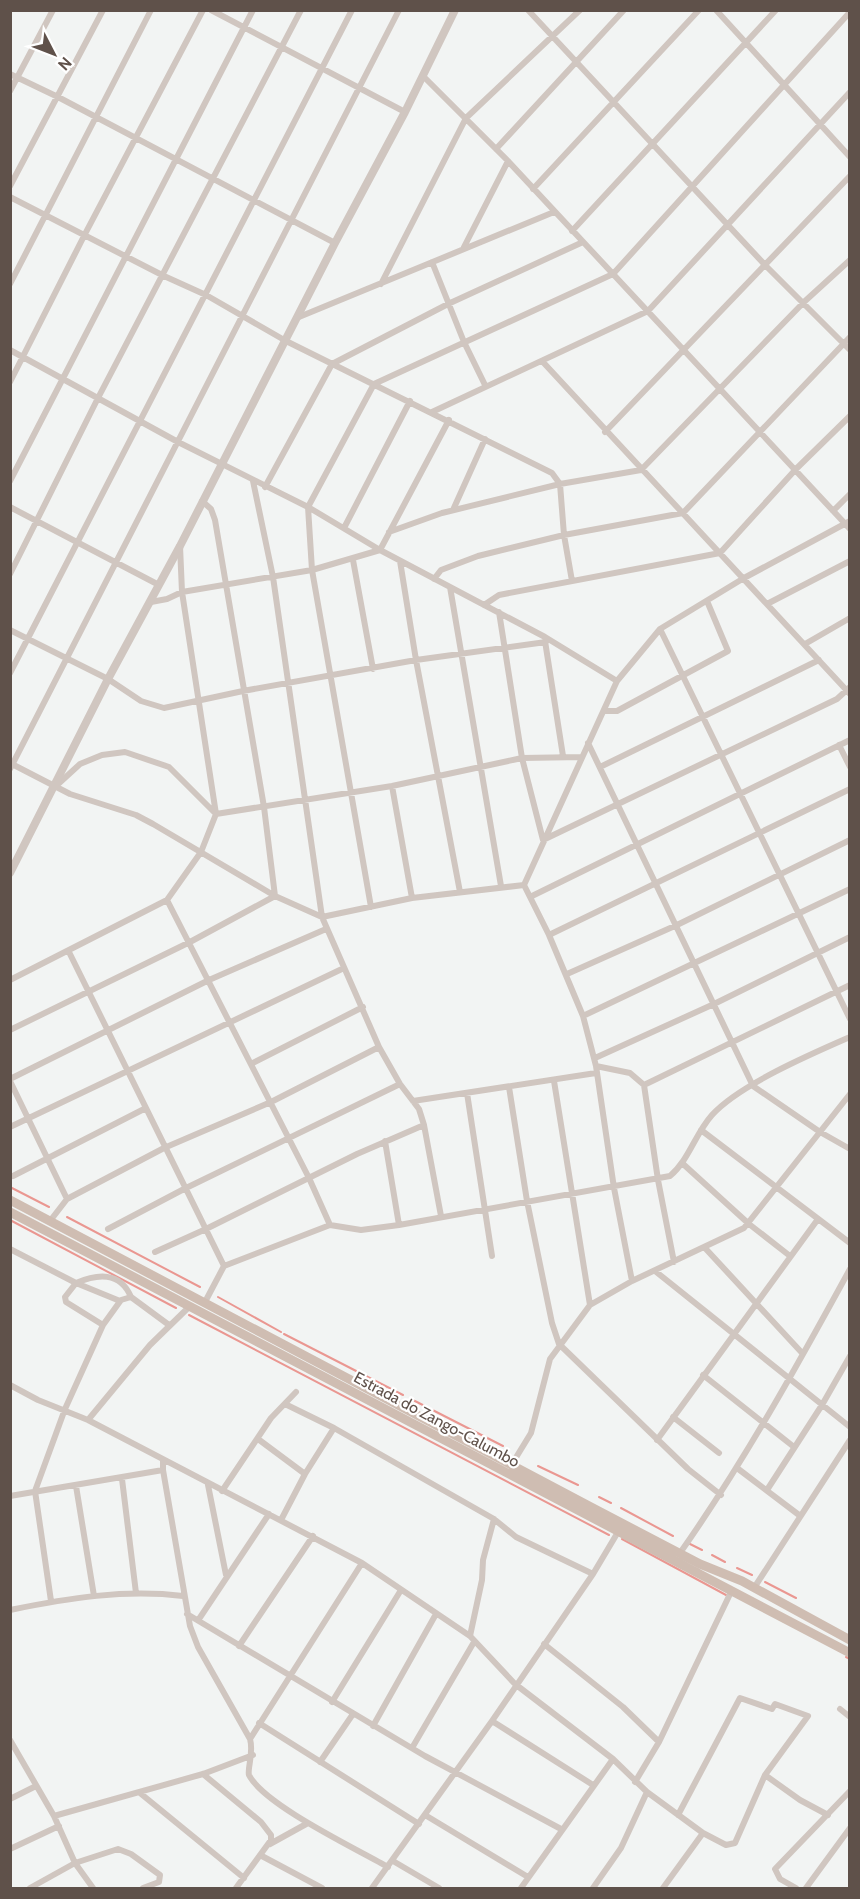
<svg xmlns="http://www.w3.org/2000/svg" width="860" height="1899" viewBox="0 0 860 1899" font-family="Cabin,sans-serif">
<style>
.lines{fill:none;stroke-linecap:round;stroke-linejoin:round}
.stream{stroke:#ea9791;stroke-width:2}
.minor{stroke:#d0c6c0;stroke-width:6}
.tertiary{stroke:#d0c6c0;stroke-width:8}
.primary{stroke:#cfbdb2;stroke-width:9}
.labels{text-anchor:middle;stroke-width:4.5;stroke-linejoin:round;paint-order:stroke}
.street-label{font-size:16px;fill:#5f514a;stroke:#fff}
</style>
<rect width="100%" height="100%" fill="#f2f4f3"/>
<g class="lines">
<!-- stream -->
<path class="stream" d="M10,1187L49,1207
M67,1217L200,1287
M10,1220L176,1308
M218,1297L281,1332
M189,1315L609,1535
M284,1334L403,1395
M411,1399L503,1446
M538,1466L578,1485
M599,1497L611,1503
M621,1508L673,1536
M622,1539L726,1595
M690,1544L702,1550
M712,1555L725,1562
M737,1568L752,1575
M765,1582L796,1598
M846,1657L850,1659"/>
<!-- minor -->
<path class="minor" d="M211,10L405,112
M528,10L765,265L850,350
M716,10L850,157
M10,74L58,97L335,243
M423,76L508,161L850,529
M10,91L53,10
M496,149L624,10
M10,186L103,10
M533,189L699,10
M10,197L164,276L206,295L286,341L552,473L560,484L564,535L572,581
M572,231L776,10
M464,247L508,161
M432,262L464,342L485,385
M10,284L151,10
M381,284L466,118L580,10
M299,317L554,212
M10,350L178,442L308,507L380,550L545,637L617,681
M542,361L850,694
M10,382L85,234L203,10
M432,412L648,311L850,92
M605,432L850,176
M10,481L253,10
M253,481L273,577L322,917L379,1047L400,1084L419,1109L424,1125L441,1216
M265,487L332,364L448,304L583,242
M10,507L159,585
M453,510L485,439
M833,511L850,494
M344,528L410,401
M389,532L442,513L560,484L641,470L804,302L850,260
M353,560L373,669
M400,561L416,660L460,892
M10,574L98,398L301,10
M434,579L441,570L478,556L564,535L683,513L850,337
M450,587L501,886
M151,602L167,599L182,592L312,570L380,550L449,420
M767,604L850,561
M484,605L499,595L720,553L796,469L850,416
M499,612L522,758L543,840L837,699L850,687
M660,629L850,1019
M10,630L108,679L141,701L164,708L243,691L416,660L546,642
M545,641L563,756
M805,644L850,618
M10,673L352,10
M604,711H617L728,651L707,601
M588,743L753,1086L820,1132L850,1149
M839,745L850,767
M10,763L70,794L136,815L153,824L275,896L322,917L412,898L524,885
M600,767L819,660
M10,769L399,10
M56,786L80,764L102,755L125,752L169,767L216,814L392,786L522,758L582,757
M392,786L412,898
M524,885L617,681L660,629L744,578L850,521
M524,885L549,935L583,1016L596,1066L614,1188L632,1281
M530,897L850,740
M167,900L309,1178L330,1225
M371,907L312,570L308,507L374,384L613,274L850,12
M549,935L850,789
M69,952L224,1266
M567,974L677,925L850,840
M10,980L167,900L201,852L216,814L182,592L180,546
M583,1016L850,889
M10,1030L190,942L275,896L264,807L215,520L211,509L202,501
M595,1058L714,1004L850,937
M251,1064L363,1007
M596,1066L630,1073L644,1085L658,1180L674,1262
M10,1079L209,980L326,929
M10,1081L67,1199
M554,1081L590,1305
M644,1085L850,985
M509,1087L527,1201L552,1323L559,1344L688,1469L721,1495
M467,1093L492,1256
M413,1101L596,1073
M10,1127L344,968
M701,1130L850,1243
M385,1141L399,1225
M682,1163L749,1224L790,1256
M13,1176L146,1108
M50,1221L67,1199L164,1148L271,1102L379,1047
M108,1229L184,1189L400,1084
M705,1248L803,1354
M10,1249L76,1283L65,1297L66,1302L103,1325
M155,1252L206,1229L357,1154L424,1125
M655,1271L850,1427
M76,1283C97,1274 120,1271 131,1297
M76,1283L120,1301
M205,1302L224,1266L330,1225L361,1230L399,1225L670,1176C689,1160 695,1134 712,1115C739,1085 811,1054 850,1037
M703,1375L794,1447
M10,1385L38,1400L88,1420L362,1563L470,1636L515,1684L613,1759L647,1792L703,1833L726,1845L735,1843L765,1775L808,1716L775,1704L772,1709L740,1698L678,1815
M673,1417L719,1453
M88,1420L150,1345L190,1306
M334,1428L494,1519L516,1537L593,1574
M258,1439L305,1474
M657,1440L818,1219
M512,1464L531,1433L550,1359L590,1305L632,1281L744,1228L850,1094
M737,1468L799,1515
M163,1470L190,1626L198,1647L250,1739C254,1753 247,1769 249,1775C264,1805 357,1849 388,1867
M122,1479L136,1593
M208,1485L226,1575
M76,1486L94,1596
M767,1490L822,1405L850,1356
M222,1491L271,1418L296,1392
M10,1496L163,1470V1460
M281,1520L305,1474L334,1428L285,1404
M680,1553C744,1462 797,1366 850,1269
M754,1588L850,1440
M51,1601L35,1491L65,1409L103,1325L121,1300L131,1297L169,1325
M10,1610C68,1598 125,1589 183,1596
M187,1614L425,1756L561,1829
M199,1619L269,1514
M470,1636L482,1580L483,1560L494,1519
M544,1644L623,1707L659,1742
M239,1646L313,1536
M332,1702L401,1590
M840,1709L850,1717
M492,1721L593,1785
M259,1723L419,1824
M373,1726L436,1614
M250,1739L362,1563
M10,1740L54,1816L75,1863L93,1888
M412,1748L474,1642
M320,1762L353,1714
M203,1774L261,1822L271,1835V1840L236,1888
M765,1775L800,1800L828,1815
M635,1782L659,1742L731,1592
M140,1793L244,1878
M10,1799L36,1786
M425,1815L528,1877
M54,1816L203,1774L253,1755
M270,1844L308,1823
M10,1849L59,1826
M260,1855L322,1888
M393,1861L439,1888
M30,1888L75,1863L118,1849L131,1854L160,1875L159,1882L143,1888
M372,1888L492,1721L593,1574L618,1532
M521,1888L613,1759
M593,1888L621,1848L647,1792
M663,1888L703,1833
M796,1888L780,1879L775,1869L850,1791
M806,1888L850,1828"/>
<!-- tertiary -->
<path class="tertiary" d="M10,873L108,679L180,546L335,243L405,112L455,10"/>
<!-- primary -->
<path class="primary" d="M10,1200L591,1507L700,1564L742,1581L850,1640
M10,1212L850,1653"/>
</g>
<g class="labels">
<!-- street labels -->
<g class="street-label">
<text transform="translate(437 1419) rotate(28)" y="6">Estrada do Zango-Calumbo</text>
</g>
</g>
<!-- border -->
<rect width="860" height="1899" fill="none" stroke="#5f514a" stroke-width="24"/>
<!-- north arrow -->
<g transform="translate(54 54) rotate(132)" stroke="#ffffff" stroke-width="4.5" paint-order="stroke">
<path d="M0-4.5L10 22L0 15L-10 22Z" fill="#5f514a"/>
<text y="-9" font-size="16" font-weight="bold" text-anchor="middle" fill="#5f514a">N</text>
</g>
</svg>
